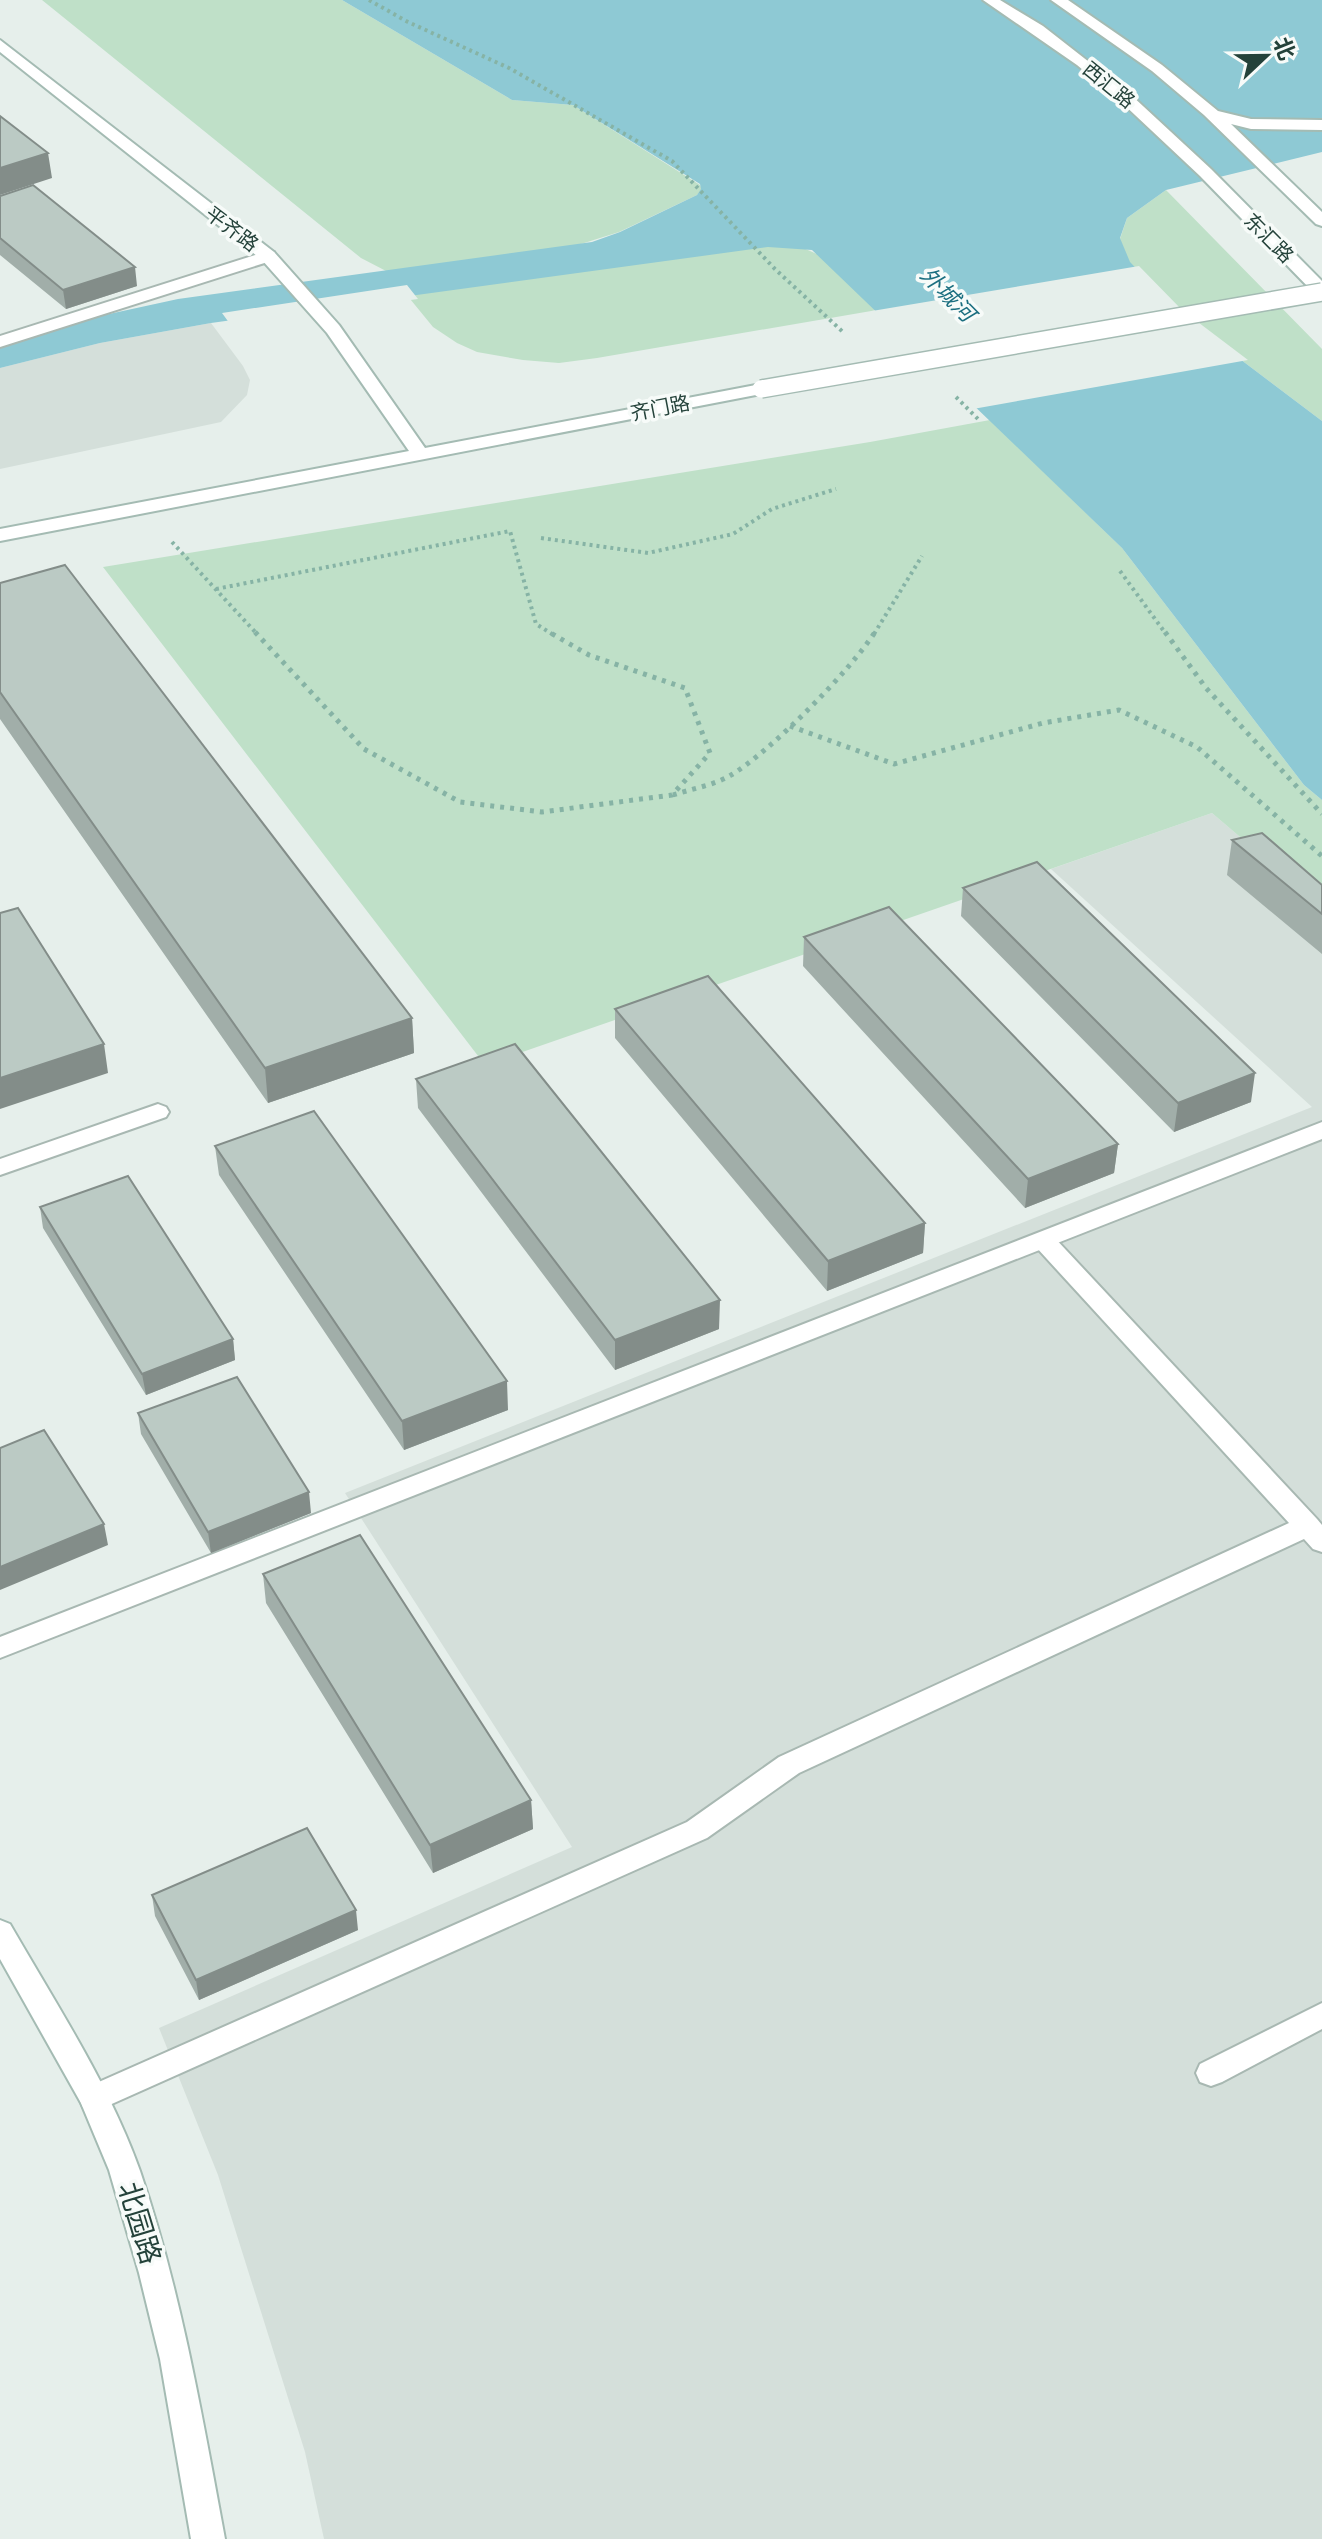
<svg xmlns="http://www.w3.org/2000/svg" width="1322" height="2539" viewBox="0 0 1322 2539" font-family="'Public Sans','Noto Sans SC',sans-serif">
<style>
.built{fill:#d4dfda}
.green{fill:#bfe0c8}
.water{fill:#8ec9d4}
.pier{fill:#e6efeb}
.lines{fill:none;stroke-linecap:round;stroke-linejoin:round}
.lane-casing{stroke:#a8b8b2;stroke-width:4}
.street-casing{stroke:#a8b8b2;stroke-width:4}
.secondary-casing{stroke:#a4bbb3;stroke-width:4}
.path-far1{stroke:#86b3a5;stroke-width:4;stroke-dasharray:3 4;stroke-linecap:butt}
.path{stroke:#86b3a5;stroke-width:5;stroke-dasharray:4 6;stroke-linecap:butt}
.lane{fill:#fff;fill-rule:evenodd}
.street{fill:#fff;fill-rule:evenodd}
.secondary{fill:#fff;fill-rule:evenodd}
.secondary-bridge-casing{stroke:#a4bbb3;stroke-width:20;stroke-linecap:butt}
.secondary-bridge{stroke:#fff;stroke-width:17}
.wall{fill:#a1aea9}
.shaded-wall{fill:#838d89}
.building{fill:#bbcac4;stroke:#838d89;stroke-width:2}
.labels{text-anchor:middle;stroke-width:7;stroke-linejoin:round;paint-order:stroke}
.far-street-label{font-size:20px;fill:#24423a;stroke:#f7fbf9}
.far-water-label{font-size:22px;font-style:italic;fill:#1c6f80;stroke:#f7fbf9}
.near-street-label{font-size:28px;fill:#24423a;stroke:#f7fbf9}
</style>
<rect width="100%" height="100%" fill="#e6efeb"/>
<!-- built -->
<path class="built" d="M211,323L243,366L250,380L247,395L221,422L0,469V368L100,343Z
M1212,813L1322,907V2539H324L305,2452L218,2175L159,2028L572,1847L345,1493L1312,1107L1051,869Z"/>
<!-- green -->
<path class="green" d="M42,0H342L512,100L573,105L700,185L702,189L697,195L619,232L581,244L801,247L819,255L877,310L597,358L559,363L523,360L477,352L457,343L433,327L388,272L361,258Z
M1166,190L1322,349V421L1179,313L1129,262L1120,239L1127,218Z
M990,420L1122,548L1304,785L1322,800V907L1212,813L485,1065L103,567L870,442Z"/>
<!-- water -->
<path class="water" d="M342,0H1322V152L1166,190L1127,218L1120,238L1130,262L1179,313L1322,421V800L1304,785L1122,548L812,250L768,247L211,323L100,343L0,368V345L86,319L178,299L592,242L620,232L697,195L701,189L700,184L573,105L512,100Z"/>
<!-- pier -->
<path class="pier" d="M1139,266L1182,310L1248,360L973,409L872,311Z
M407,285L418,299L230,324L222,313Z"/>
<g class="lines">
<!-- lane casing -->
<g class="lane-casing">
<path id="lane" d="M268,251L274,252L276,256L274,260L0,347V336Z
M158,1104L166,1107L169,1112L166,1117L0,1175V1159Z
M1044,1233L1052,1235L1317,1519L1322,1525V1552L1313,1549L1304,1539L799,1773L707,1838L105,2107L94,2111L83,2107L79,2098L83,2089L687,1822L779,1757L1289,1523L1036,1247L1032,1241L1036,1235Z
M1322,2003V2029L1222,2082L1211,2086L1200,2082L1196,2073L1200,2064Z"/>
</g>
<!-- street casing -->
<g class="street-casing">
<path id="street" d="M1322,1122V1139L0,1658V1637Z"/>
</g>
<!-- secondary casing -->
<g class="secondary-casing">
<path id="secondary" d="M983,0H1000L1043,26L1130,94L1211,169L1322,281V296L1316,295L1200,176L1119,100L1077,65Z
M1051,0H1068L1162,65L1218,111L1251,119L1322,120V130L1251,129L1231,124L1322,212V226L1316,224L1204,115L1152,71Z
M0,40L274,252L339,325L425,448L761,384L770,389L761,394L0,541V529L409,451L327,333L262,260L0,52Z
M0,1920L10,1924C56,2004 109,2084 140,2171C181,2291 202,2415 225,2539H191L160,2359L139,2273L109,2170L81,2103L0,1959Z"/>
</g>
<!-- path-far1 -->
<path class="path-far1" d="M369,0L408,22L509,68L672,161L775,269L844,333
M956,397L980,421
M541,538L648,553L733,534L772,509L836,489
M172,542L257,634
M1120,571L1166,634
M216,589L510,531L536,624L552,634
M874,634L922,556"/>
<!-- path -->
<path class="path" d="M255,632L364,749L460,802L542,812L672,795L710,753L685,688L589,655L549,632
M1165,632L1206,688L1322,814
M790,726L894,764L1043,723L1119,710L1197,747L1322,856
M673,795C691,789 715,785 731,775C770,752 851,670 875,632"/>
<!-- lane -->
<use href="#lane" class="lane"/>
<!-- street -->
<use href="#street" class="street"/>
<!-- secondary -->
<use href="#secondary" class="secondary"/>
<!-- secondary-bridge casing -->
<g class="secondary-bridge-casing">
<path id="secondary-bridge" d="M761,389L1322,292"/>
</g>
<!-- secondary-bridge -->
<use href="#secondary-bridge" class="secondary-bridge"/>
</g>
<!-- wall -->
<path class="wall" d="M0,196L137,286L66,309L0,255Z
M0,583L412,1018L414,1053L268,1103L0,719Z
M1232,840L1322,885V954L1227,875Z
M963,888L1251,1102L1174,1132L961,916Z
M804,937L1118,1144L1114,1173L1025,1208L803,966Z
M615,1009L925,1223L923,1253L827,1291L615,1038Z
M416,1079L719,1329L615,1370L418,1108Z
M215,1146L508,1410L404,1450L219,1175Z
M40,1207L233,1339L235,1360L146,1395L43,1228Z
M138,1413L311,1513L211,1553L141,1434Z
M263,1574L531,1800L533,1829L433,1873L266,1603Z
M152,1895L358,1930L199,2000L155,1916Z"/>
<!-- shaded-wall -->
<path class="shaded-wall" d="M48,153L52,178L0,195V168Z
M135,267L137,286L66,309L63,290Z
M412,1018L414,1053L268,1103L265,1068Z
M104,1044L108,1073L0,1109V1078Z
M1255,1073L1251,1102L1174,1132L1178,1103Z
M1118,1144L1114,1173L1025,1208L1028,1179Z
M925,1223L923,1253L827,1291L828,1261Z
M720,1300L719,1329L615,1370V1340Z
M233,1339L235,1360L146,1395L142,1374Z
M507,1381L508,1410L404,1450L402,1421Z
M309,1492L311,1513L211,1553L208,1532Z
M104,1524L108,1545L0,1590V1567Z
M531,1800L533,1829L433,1873L430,1845Z
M356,1910L358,1930L199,2000L196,1980Z"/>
<!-- building -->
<path class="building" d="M0,116L48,153L0,168Z
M33,185L135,267L63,290L0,238V196Z
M65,565L412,1018L265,1068L0,692V583Z
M1262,833L1322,885V914L1232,840Z
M1037,862L1255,1073L1178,1103L963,888Z
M889,907L1118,1144L1028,1179L804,937Z
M18,908L104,1044L0,1078V913Z
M708,976L925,1223L828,1261L615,1009Z
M515,1044L720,1300L615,1340L416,1079Z
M314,1111L507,1381L402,1421L215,1146Z
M128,1176L233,1339L142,1374L40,1207Z
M237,1377L309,1492L208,1532L138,1413Z
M44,1430L104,1524L0,1567V1448Z
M360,1535L531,1800L430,1845L263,1574Z
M307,1828L356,1910L196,1980L152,1895Z"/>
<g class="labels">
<!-- far-street labels -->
<g class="far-street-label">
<text transform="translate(1109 85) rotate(39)" y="7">西汇路</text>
<text transform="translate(232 229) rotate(37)" y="7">平齐路</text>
<text transform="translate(1269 238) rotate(45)" y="7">东汇路</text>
<text transform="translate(660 408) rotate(-11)" y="7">齐门路</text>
</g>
<!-- far-water labels -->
<g class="far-water-label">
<text transform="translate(948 294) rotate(45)" y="8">外城河</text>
</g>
<!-- near-street labels -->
<g class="near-street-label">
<text transform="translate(140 2223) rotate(73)" y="10">北园路</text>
</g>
</g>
<!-- north arrow -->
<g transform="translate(1266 56) rotate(68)" stroke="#f7fbf9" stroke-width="6" paint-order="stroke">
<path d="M0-6L14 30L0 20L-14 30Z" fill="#24423a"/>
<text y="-12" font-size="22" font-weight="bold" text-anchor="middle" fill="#24423a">北</text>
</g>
</svg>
